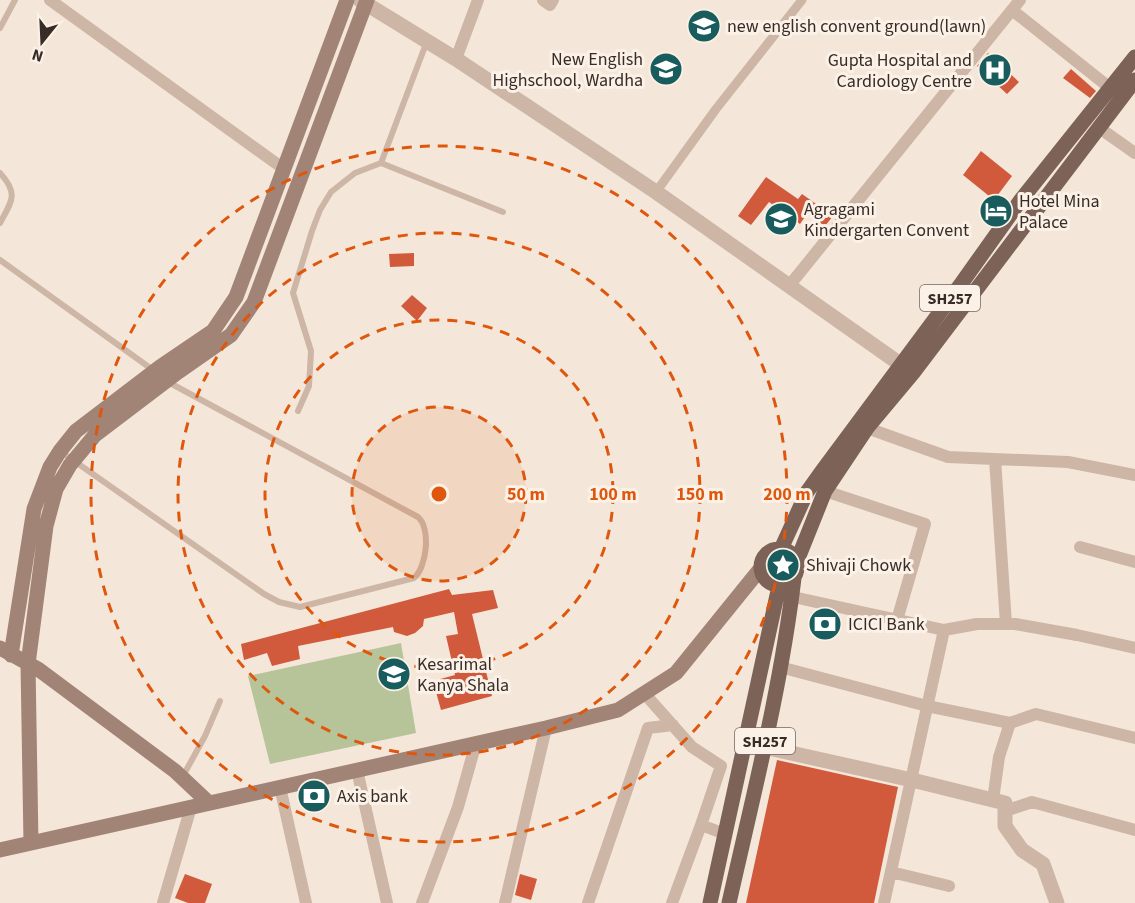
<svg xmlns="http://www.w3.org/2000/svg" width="1135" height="903" viewBox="0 0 1135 903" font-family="'Source Sans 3',sans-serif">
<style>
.green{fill:#b7c499}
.building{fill:#d15a3c}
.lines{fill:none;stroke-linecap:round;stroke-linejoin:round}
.service{stroke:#cdb6a5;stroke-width:6}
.pedestrian{stroke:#cdb6a5;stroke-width:9}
.minor{stroke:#cdb6a5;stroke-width:12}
.tertiary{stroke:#cdb6a5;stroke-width:15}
.secondary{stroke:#a18476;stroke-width:15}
.primary{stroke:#7c6257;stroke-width:15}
.ring{fill:none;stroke:#df570d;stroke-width:3;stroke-dasharray:10 8}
.labels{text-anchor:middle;stroke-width:6;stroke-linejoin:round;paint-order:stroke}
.shield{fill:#fbf1e7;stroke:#726761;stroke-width:1.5}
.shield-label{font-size:16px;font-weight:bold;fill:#382c27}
.poi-label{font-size:18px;fill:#382c27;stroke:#fbf1e7;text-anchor:start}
.centre{fill:#df570d;stroke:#fbf1e7;stroke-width:3}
.ring-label{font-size:18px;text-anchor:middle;font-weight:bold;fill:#df570d;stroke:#fbf1e7;stroke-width:6;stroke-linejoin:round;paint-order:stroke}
</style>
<rect width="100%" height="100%" fill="#f4e7da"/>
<!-- green -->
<path class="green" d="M401,643L416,733L270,764L248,676Z"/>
<!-- building -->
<path class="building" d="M988,53L1019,82L1007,94L977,66Z
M1071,69L1096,91L1090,98L1063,78Z
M981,151L1012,176L994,200L963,175Z
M766,177L798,199L802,194L833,216L825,226L807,214L800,224L769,202L751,225L738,216Z
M414,253V266L390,267L389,254Z
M412,295L427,308L417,321L401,306Z
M449,589L452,595L493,590L498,608L472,614L492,696L441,710L433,681L455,675L446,636L458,634L454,612L424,619L423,626L415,633L407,636L394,632L393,627L298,646L300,659L272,666L267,653L244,660L241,644Z
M777,760L898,787L874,903H746Z
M185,874L212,884L205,903H188L175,898Z
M520,874L537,879L531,900L515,895Z"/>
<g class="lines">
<!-- service -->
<path class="service" d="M0,28L15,0
M381,163L503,212
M0,173C19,194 12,201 0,223
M0,260L153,370
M298,411L309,386L311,351L293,293L312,231L320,210L331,192L355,173L381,163L427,41
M60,451L264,594L279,602L300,607L414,578C427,567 431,528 418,517L168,382
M183,776L205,736L220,701"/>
<!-- pedestrian -->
<path class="pedestrian" d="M656,192L716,109L802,0"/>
<!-- minor -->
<path class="minor" d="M50,0L284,169
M543,0L550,5L553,0
M1012,10L1110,88
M456,59L478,0
M1098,127L1135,153
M789,286L1020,0
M867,428L948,457L1068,462L1135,475
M995,459L1006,624
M825,491L925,524L897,620
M1080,547L1135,562
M784,595L944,630L884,903
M944,630L977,624H1015L1077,635L1135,648
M780,667L927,706L1010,723L999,757L993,800
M644,693L692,747L721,766L701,825L672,903
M1010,723L1036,714L1135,738
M357,770L387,903
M280,787L306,903
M1005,811L1032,802L1135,830
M701,825L725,834
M891,872L949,886
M163,903L191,807
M422,903L458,807L476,743
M505,903L546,728
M588,903L648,728L673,725"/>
<!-- tertiary -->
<path class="tertiary" d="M360,0L456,59L656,192L910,371
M764,747L912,780L1005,803V826L1022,850L1043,864L1057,903"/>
<!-- secondary -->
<path class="secondary" d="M0,648L38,669L175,771L209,803
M11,655L34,509L50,467L60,451L76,431L160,367L213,331L236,297L347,0
M31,843L28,664L46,526L56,489L70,465L95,435L178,372L231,335L254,302L367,0
M0,850L546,728L618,710L676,673L761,568"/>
<!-- primary -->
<path class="primary" d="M761 567a18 18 0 1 1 36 0a18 18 0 1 1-36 0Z
M781,549L807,492L822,471L961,284L1020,201L1135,57
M797,561L825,491L867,428L913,373L1135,80
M710,903L779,586
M729,903C753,796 781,688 794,578"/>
</g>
<!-- distance rings -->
<circle cx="439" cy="494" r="87" fill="#df570d" fill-opacity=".12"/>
<g class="ring">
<circle cx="439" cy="494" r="87"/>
<circle cx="439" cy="494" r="174"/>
<circle cx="439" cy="494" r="261"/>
<circle cx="439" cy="494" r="348"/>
</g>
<!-- icons -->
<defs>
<g id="school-disc" transform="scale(1.725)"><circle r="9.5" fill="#195c5e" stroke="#fbf1e7"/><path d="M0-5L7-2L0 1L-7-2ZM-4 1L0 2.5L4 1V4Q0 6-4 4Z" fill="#fff"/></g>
<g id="hospital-disc" transform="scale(1.725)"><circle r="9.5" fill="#195c5e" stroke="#fbf1e7"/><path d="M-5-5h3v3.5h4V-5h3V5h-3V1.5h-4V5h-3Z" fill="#fff"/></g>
<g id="hotel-disc" transform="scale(1.725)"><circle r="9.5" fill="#195c5e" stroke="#fbf1e7"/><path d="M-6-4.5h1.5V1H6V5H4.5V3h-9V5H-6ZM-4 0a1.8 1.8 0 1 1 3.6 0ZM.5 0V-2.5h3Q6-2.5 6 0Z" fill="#fff"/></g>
<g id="sight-disc" transform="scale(1.725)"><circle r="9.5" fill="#195c5e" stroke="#fbf1e7"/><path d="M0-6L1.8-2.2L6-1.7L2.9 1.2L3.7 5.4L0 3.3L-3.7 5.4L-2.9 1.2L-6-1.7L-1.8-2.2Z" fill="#fff"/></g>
<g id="bank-disc" transform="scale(1.725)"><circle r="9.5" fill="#195c5e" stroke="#fbf1e7"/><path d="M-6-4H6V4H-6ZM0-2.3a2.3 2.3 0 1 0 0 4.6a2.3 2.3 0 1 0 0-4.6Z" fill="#fff"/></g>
</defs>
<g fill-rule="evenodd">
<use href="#school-disc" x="704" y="26"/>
<use href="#school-disc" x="666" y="69"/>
<use href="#hospital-disc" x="995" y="70"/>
<use href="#hotel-disc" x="996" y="211"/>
<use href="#school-disc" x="781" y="219"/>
<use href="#sight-disc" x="783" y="565"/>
<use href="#bank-disc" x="825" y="624"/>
<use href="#school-disc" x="394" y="674"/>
<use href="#bank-disc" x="314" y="796"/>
</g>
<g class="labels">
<!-- shield labels -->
<g class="shield">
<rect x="920" y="285" width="60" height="26" rx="4.5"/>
<rect x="735" y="728" width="60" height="26" rx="4.5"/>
</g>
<g class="shield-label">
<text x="950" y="304">SH257</text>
<text x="765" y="747">SH257</text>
</g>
<!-- poi labels -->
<g class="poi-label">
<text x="727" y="32">new english convent ground(lawn)</text>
<text x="643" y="65" text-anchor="end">New English<tspan x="643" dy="21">Highschool, Wardha</tspan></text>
<text x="972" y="66" text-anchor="end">Gupta Hospital and<tspan x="972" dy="21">Cardiology Centre</tspan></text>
<text x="1019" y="207">Hotel Mina<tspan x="1019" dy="21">Palace</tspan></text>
<text x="804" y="215">Agragami<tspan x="804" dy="21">Kindergarten Convent</tspan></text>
<text x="806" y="571">Shivaji Chowk</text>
<text x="848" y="630">ICICI Bank</text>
<text x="417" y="670">Kesarimal<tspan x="417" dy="21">Kanya Shala</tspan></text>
<text x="337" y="802">Axis bank</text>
</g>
</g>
<circle cx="439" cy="494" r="9" class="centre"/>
<g class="ring-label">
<text x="526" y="500">50 m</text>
<text x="613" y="500">100 m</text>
<text x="700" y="500">150 m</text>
<text x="787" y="500">200 m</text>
</g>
<!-- north arrow -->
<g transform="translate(42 42) rotate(198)" stroke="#fbf1e7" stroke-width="4.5" paint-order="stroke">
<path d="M0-4.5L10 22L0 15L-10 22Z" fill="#382c27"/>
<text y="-9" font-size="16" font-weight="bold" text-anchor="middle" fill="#382c27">N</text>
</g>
</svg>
